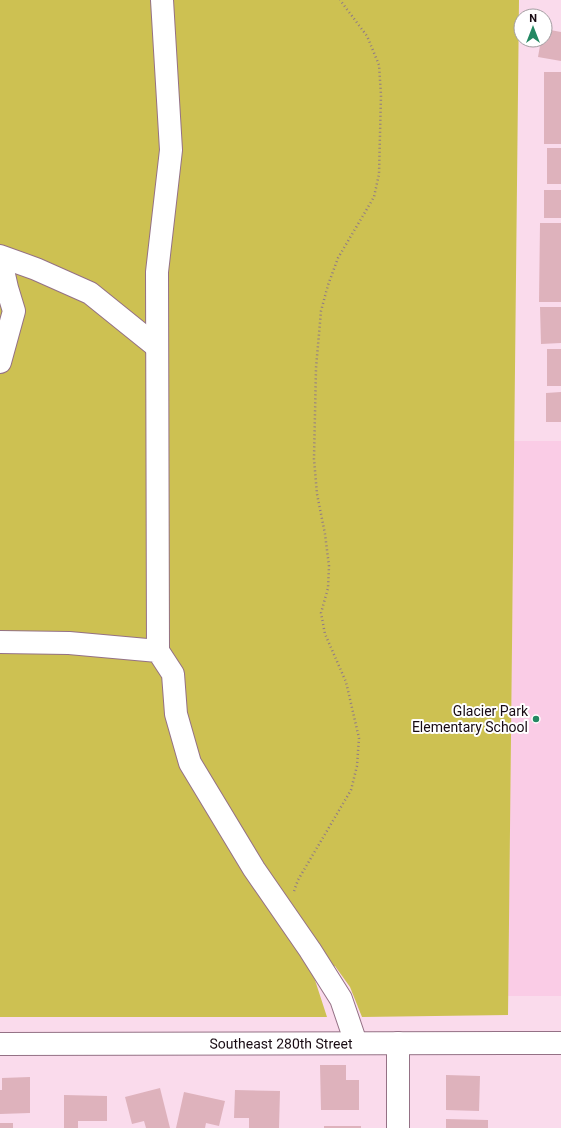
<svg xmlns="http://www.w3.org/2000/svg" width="561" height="1128" viewBox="0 0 561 1128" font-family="Roboto,sans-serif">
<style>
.built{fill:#facce6}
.green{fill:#cdc152}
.building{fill:#deb2bc}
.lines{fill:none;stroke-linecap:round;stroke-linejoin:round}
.minor-casing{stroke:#947185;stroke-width:24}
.path{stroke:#907a87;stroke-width:2.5;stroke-dasharray:1 3;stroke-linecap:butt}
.minor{stroke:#fff;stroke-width:22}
.poi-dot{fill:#238862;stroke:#fff;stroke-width:1.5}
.labels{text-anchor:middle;stroke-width:4;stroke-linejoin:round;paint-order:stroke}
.poi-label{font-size:14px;fill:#180b13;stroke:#fff;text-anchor:end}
.street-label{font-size:14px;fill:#180b13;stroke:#fff}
</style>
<rect width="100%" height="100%" fill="#fadbec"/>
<!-- built -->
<path class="built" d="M514,441H561V996H508Z"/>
<!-- green -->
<path class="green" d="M0,0H519L508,1015L362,1017L350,987L335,966L314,977L327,1017H0Z"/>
<!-- building -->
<path class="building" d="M545,29L561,32V61L538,57L541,40H545Z
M544,72H561V144H544Z
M547,148H561V184H547Z
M544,190H561V218H544Z
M540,223H561V302H539Z
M540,307H561V343L541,344Z
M547,349H561V386H547Z
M561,392V422H546V393Z
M320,1065H346V1080H359V1110H321Z
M446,1075L480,1076L479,1111L446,1110Z
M30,1077V1113L0,1114V1090H2V1078Z
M160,1088L170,1128H146L144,1121L132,1124L125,1097Z
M235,1090L280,1091L279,1128H249V1118H234Z
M184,1092L225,1101L219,1126L206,1123L205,1128H176Z
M64,1095L107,1096V1121H78V1128H64Z
M446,1119L488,1120V1128H446Z
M0,1123H13V1128H0Z
M324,1126H361V1128H324Z"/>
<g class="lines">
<!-- minor casing -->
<g class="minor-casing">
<g id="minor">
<path d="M0,256L36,269L90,293L157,347"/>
<path d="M0,257L7,288L14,311L0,362"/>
<path d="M0,642L69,643L158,651L173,674L176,714L190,763L254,869L310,950L341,999L356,1043"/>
<path d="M158,651L157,272L171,150L162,0"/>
<path d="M398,1043V1128"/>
<path id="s1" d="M0,1044L561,1043"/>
</g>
</g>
<!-- path -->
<path class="path" d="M294,891L298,880L351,790L357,766L359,738L346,682L325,634L321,613L328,588L329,566L325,534L317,494L314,459L316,368L321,311L328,285L338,258L374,197L379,174L381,95L379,65L367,36L340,0"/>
<!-- minor -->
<use href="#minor" class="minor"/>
</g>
<!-- markers -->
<circle class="poi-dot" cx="536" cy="719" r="4"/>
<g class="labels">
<!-- poi labels -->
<g class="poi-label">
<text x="528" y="716">Glacier Park<tspan x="528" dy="16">Elementary School</tspan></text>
</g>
<!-- street labels -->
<g class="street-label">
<text dy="5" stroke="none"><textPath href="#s1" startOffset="281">Southeast 280th Street</textPath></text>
</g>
</g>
<!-- north arrow -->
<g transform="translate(533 28)"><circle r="19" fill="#ffffff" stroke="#a39da1"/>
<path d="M0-3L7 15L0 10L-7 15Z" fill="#238862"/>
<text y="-6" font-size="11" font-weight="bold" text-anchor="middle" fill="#180b13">N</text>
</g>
</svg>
